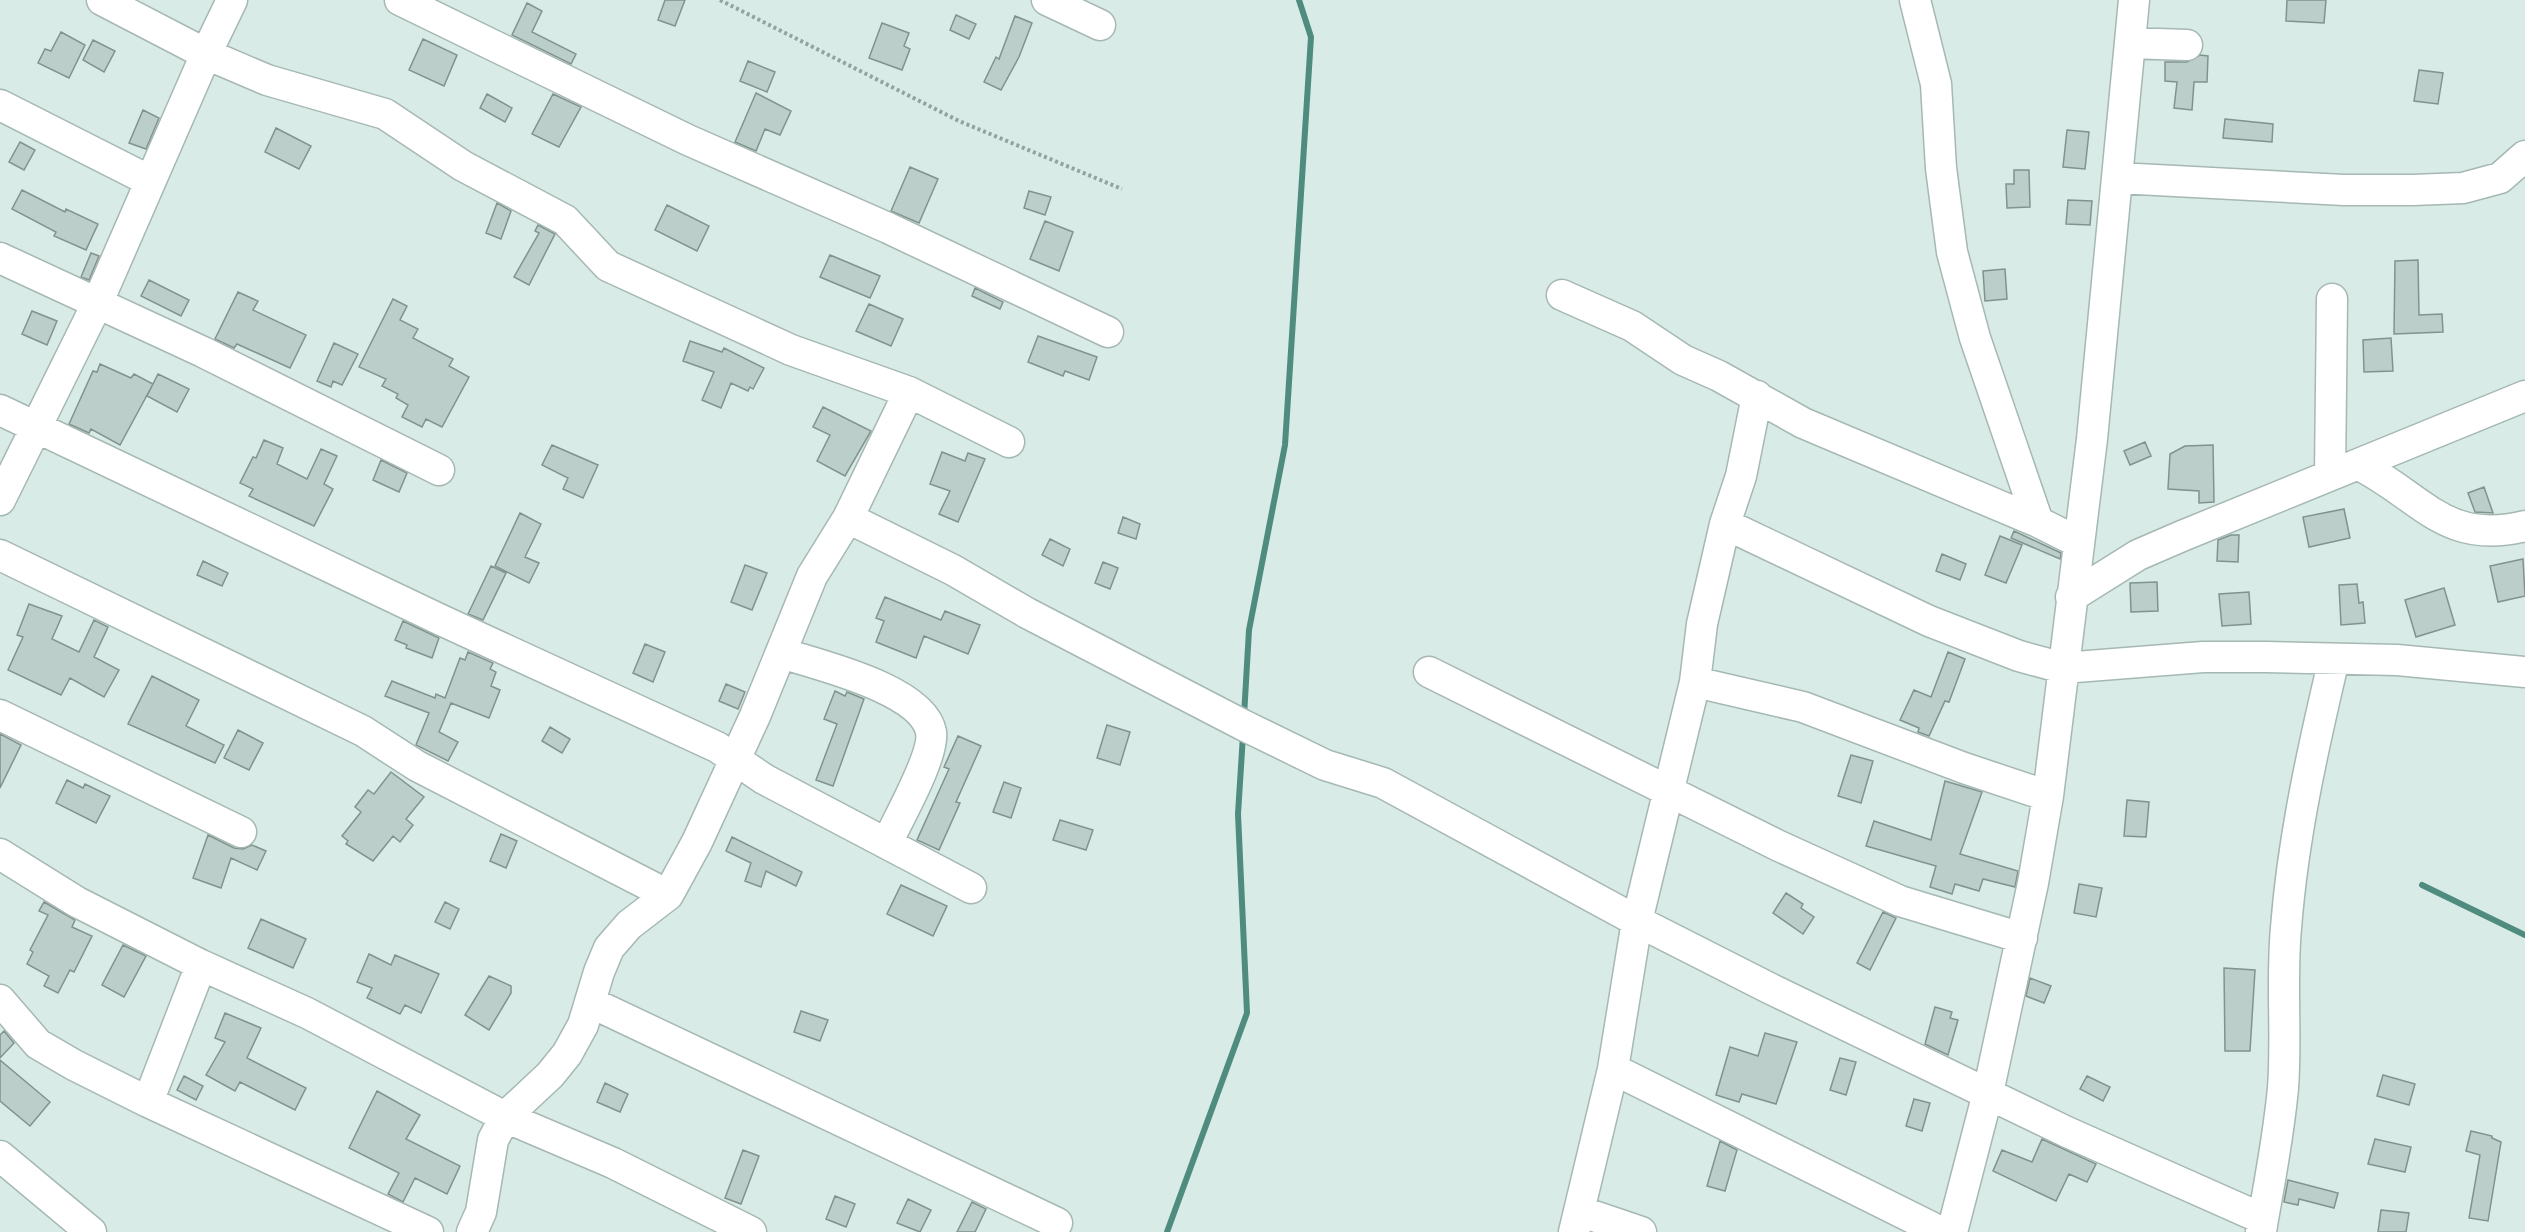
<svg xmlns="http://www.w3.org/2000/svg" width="2525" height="1232" viewBox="0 0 2525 1232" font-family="Literata,serif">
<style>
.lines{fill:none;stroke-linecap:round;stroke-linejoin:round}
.stream{stroke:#4f8c7f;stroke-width:6}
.building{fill:#bbcec9;stroke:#81938f;stroke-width:1.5}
.minor-casing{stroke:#a5b8b3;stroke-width:33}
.path{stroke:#93a29e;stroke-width:4;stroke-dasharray:3 3;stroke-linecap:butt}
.minor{stroke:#fff;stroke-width:30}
</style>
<rect width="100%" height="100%" fill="#d8ebe6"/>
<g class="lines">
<!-- stream -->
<path class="stream" d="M1244,716L1249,630L1285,445L1311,37L1299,0
M2422,885L2525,935
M1167,1232L1247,1013L1238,814L1243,735"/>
</g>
<!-- building -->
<path class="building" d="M665,0H685L675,26L658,20Z
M2287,0H2326L2324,23L2286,21Z
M527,3L542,11L532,32L576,54L571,64L512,35Z
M956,15L976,24L969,39L950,30Z
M1015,16L1032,23L1019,57L1001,90L984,82L996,57L999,59Z
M882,23L909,33L904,46L910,49L902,70L869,58Z
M61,32L85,45L69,78L38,63L45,49L51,51Z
M423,39L457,55L444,86L409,70Z
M93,40L115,51L104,72L83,60Z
M2200,55L2208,56L2207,82H2194L2192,110L2174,108L2177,82L2165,81V62H2187Z
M748,61L775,72L767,92L740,81Z
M2419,70L2443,73L2438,104L2414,101Z
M756,93L791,111L780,135L765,129L756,151L735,142Z
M487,94L512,108L505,122L480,108Z
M553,94L581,107L559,147L532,134Z
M143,110L159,118L146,149L129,143Z
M2225,119L2273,124L2272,142L2223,138Z
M276,128L311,146L299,169L265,152Z
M2067,130L2089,132L2085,169L2063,167Z
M20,142L35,150L24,170L9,162Z
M910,167L938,179L919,223L891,211Z
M2014,170H2029L2030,207L2007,208L2006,184H2014Z
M22,190L65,212L66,209L98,224L86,250L54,236L56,232L12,209Z
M1029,191L1051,197L1045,215L1024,208Z
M2068,200L2092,201L2090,225L2066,224Z
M497,203L511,211L501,239L486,233Z
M667,205L709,226L697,251L655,230Z
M1045,221L1073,232L1059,271L1030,259Z
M538,225L555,234L529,285L514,277L539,233L535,231Z
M91,253L99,256L89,280L81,277Z
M830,255L880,276L870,298L820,277Z
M2418,260L2419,315L2442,314L2443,332L2394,334L2395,261Z
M2005,269L2007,299L1985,301L1983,271Z
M149,280L189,300L181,316L141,296Z
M975,288L1003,302L1000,309L972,296Z
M238,292L258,301L253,310L306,335L290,368L237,344L234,348L215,339Z
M393,299L407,306L400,320L418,329L413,338L453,359L449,366L469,377L442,427L426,419L422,427L402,417L408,405L396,398L398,394L382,386L386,379L359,367Z
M869,304L903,319L891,346L856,331Z
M32,311L57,321L47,345L22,334Z
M1038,336L1097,357L1089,380L1065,371L1063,376L1028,362Z
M2391,338L2393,371L2364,372L2363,340Z
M690,341L722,352L724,348L764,368L753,389L750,387L748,391L731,383L721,408L702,400L714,372L683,361Z
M334,343L358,354L342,385L333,381L331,387L317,381Z
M100,364L131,378L134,374L153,384L120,445L91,429L89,433L69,424L93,371L97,372Z
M158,374L189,389L177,412L147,396Z
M823,407L871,431L845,476L817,461L830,435L813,427Z
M264,440L283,448L277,464L307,479L321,449L337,456L324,484L333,489L314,526L249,496L253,489L240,483L253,457L256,458Z
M2145,442L2151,456L2130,465L2124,451Z
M552,445L598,465L583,498L563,489L568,478L542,465Z
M2213,445L2214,502L2199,503V491L2168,489L2170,454L2185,446Z
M942,452L965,461L968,453L985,459L958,522L939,514L950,491L930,484Z
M381,460L407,473L399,492L373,480Z
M2484,487L2493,513L2475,512L2468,493Z
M2344,509L2350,538L2309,547L2303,517Z
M520,513L541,524L525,557L539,563L529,583L495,566Z
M1123,517L1140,524L1136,539L1118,533Z
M2014,531L2061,553L2060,559L2011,538Z
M2231,535H2239L2238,562L2217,561L2218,540Z
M2000,536L2022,545L2006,583L1985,575Z
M1050,539L1070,549L1063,566L1042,555Z
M1942,554L1966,564L1960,580L1936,571Z
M2523,559L2525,596L2498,602L2490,566Z
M203,561L228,573L222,586L197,575Z
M1103,562L1118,568L1110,589L1095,583Z
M745,565L767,573L752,610L731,602Z
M491,566L506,573L483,620L468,614Z
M2157,582L2158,611L2131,612L2130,583Z
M2357,584L2359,603L2363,602L2365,623L2341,625L2339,585Z
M2444,588L2455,625L2416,637L2405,600Z
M2249,592L2251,624L2222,626L2219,594Z
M885,597L941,620L945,611L980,625L968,654L924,636L916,658L876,642L884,621L876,618Z
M29,604L62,616L52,639L79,652L94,620L108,627L94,657L119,670L104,697L70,678L61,695L8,670L23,637L17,635Z
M403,621L439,638L432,658L406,648L407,645L395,640Z
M645,644L665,652L653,682L633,673Z
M468,652L493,663L490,669L496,672L491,686L500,690L489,718L451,703L439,732L458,742L448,761L416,745L429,713L385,696L392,681L435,698L436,694L445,698L460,658L465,660Z
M1948,652L1965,659L1949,702L1945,701L1929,736L1918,732L1919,728L1900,720L1914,690L1931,697Z
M152,676L199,700L186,726L224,745L215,763L128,724Z
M726,684L745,692L738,709L719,701Z
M835,691L845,696L847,692L864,699L833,786L816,780L837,724L824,719Z
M1107,725L1130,732L1120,765L1097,758Z
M550,727L570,739L562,753L542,741Z
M238,730L263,743L249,770L224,758Z
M0,734L21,745L0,788Z
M958,736L981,746L956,802L960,803L939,850L917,840L949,769L944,767Z
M1851,755L1873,761L1861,803L1838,796Z
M391,772L424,797L406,819L413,825L400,842L393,836L373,861L346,844L348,841L342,836L361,812L355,807L368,790L374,794Z
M67,780L83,788L85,784L110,796L96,823L56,803Z
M1945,781L1982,792L1960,854L2018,871L2015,887L1983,879L1979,891L1955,884L1952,894L1930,887L1936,866L1866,846L1874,821L1931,840Z
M1004,782L1021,788L1011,818L993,812Z
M2127,800L2149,802L2146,837L2124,836Z
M1060,820L1093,830L1086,850L1053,840Z
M501,834L517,841L506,868L490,861Z
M208,835L234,848L243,849L252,845L266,851L257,870L231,858L221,888L193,878Z
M732,837L802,872L796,886L766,871L761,887L745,881L751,863L726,851Z
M2079,884L2102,888L2096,917L2074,913Z
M901,885L947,906L933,936L887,914Z
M1786,893L1803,904L1801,908L1814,917L1803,934L1773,913Z
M44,902L75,920L72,927L92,936L74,972L70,970L58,993L44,986L49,976L27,964L33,952L30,950L48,915L39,911Z
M445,902L459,909L450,929L435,922Z
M1883,912L1896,918L1870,970L1857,963Z
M261,919L306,939L293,968L248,948Z
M123,945L146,956L124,997L102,985Z
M369,954L391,965L395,955L439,974L421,1013L405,1005L400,1014L367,998L372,988L357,982Z
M2224,968L2255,970L2250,1051H2225Z
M489,976L511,986V993L489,1030L465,1015Z
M2030,978L2051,986L2044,1003L2026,996Z
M1935,1007L1952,1012L1950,1018L1958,1020L1948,1055L1925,1044Z
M801,1011L828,1020L820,1041L794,1032Z
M225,1013L261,1028L247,1058L306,1088L295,1110L240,1082L235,1091L206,1075L225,1042L215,1038Z
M4,1031L14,1043L0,1058V1035Z
M1765,1033L1797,1042L1776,1104L1742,1094L1739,1102L1716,1095L1730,1047L1758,1056Z
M1840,1058L1856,1062L1846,1095L1830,1090Z
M0,1060L50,1102L30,1126L0,1101Z
M2383,1075L2415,1084L2409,1105L2377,1096Z
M184,1076L203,1086L196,1100L177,1090Z
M2087,1076L2110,1087L2103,1101L2080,1089Z
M605,1083L628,1094L620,1112L597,1102Z
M377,1091L420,1115L406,1139L460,1166L447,1194L415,1178L403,1202L388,1194L399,1173L349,1148Z
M1914,1099L1930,1103L1922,1131L1906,1126Z
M2471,1131L2492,1136V1138L2501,1142L2488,1221L2469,1218L2480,1155L2466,1151Z
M2042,1139L2096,1164L2087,1182L2069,1174L2056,1201L1993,1171L2002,1150L2032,1162Z
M2375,1139L2411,1147L2405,1172L2368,1164Z
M1720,1141L1737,1150L1725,1191L1707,1186Z
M743,1150L759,1156L741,1204L725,1198Z
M2288,1180L2338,1193L2334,1208L2299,1199L2298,1205L2284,1202Z
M835,1196L855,1204L846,1227L826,1219Z
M908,1199L931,1210L920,1232L897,1223Z
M972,1202L986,1209L975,1232H957Z
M2381,1210L2409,1213L2406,1232H2378Z"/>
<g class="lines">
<!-- minor casing -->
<g class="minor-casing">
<path id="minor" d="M102,0L206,54L267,80L385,114L463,166L565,220L608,266L791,350L909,392L1009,442
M400,0L688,140L888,228L1108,332
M1047,0L1100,25
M1915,0L1936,84L1941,168L1952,252L1975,338L2038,522L2078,542
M2130,43L2187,45
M0,105L150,181
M2118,178L2344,190H2413L2463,188L2500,178L2525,156
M0,258L203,352L439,470
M1562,295L1632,326L1683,360L1719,376L1803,423L2038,522
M0,410L441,620L717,747L764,779L971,888
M2359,465C2421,496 2445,546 2525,526
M2330,475L2332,299
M0,500L97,304L206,54L232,0
M848,518L953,570L1027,613L1243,725L1325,765L1383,783L1637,921L1769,988L2067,1132L2263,1219L2261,1232
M1725,524L1929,621L2019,656L2063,668L2203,657H2266L2397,660L2525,672
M0,555L363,731L417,766L668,895
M2071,597L2138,555L2182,536L2525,396
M781,653C818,665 923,689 931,732C935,755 898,819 887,843
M1429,672L1779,846L1900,901L2022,938
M1695,682L1803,707L1964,768L2048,796
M0,715L241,832
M0,854L77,902L201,965L307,1013L505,1117L613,1163L751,1232
M0,1000L38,1044L74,1065L148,1102L428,1232
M592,1003L1057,1223
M1613,1069L1941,1232
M148,1102L201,965
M0,1156L91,1232
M1579,1211L1641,1232
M2263,1219C2271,1175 2279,1132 2283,1088C2287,1035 2281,982 2286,928C2293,837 2313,748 2334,659
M472,1232L481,1212L493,1140L505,1117L550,1075L567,1054L583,1025L599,972L609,948L629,925L668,895L697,842L755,716L812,576L848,518L909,392
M1574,1232L1613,1069L1637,921L1695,682L1702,624L1725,524L1741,476L1757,396
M1952,1232L1988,1093L2033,883L2048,796L2092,439L2134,0"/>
</g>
<!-- path -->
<path class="path" d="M720,0L959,121L1122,189"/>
<!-- minor -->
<use href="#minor" class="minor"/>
</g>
</svg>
